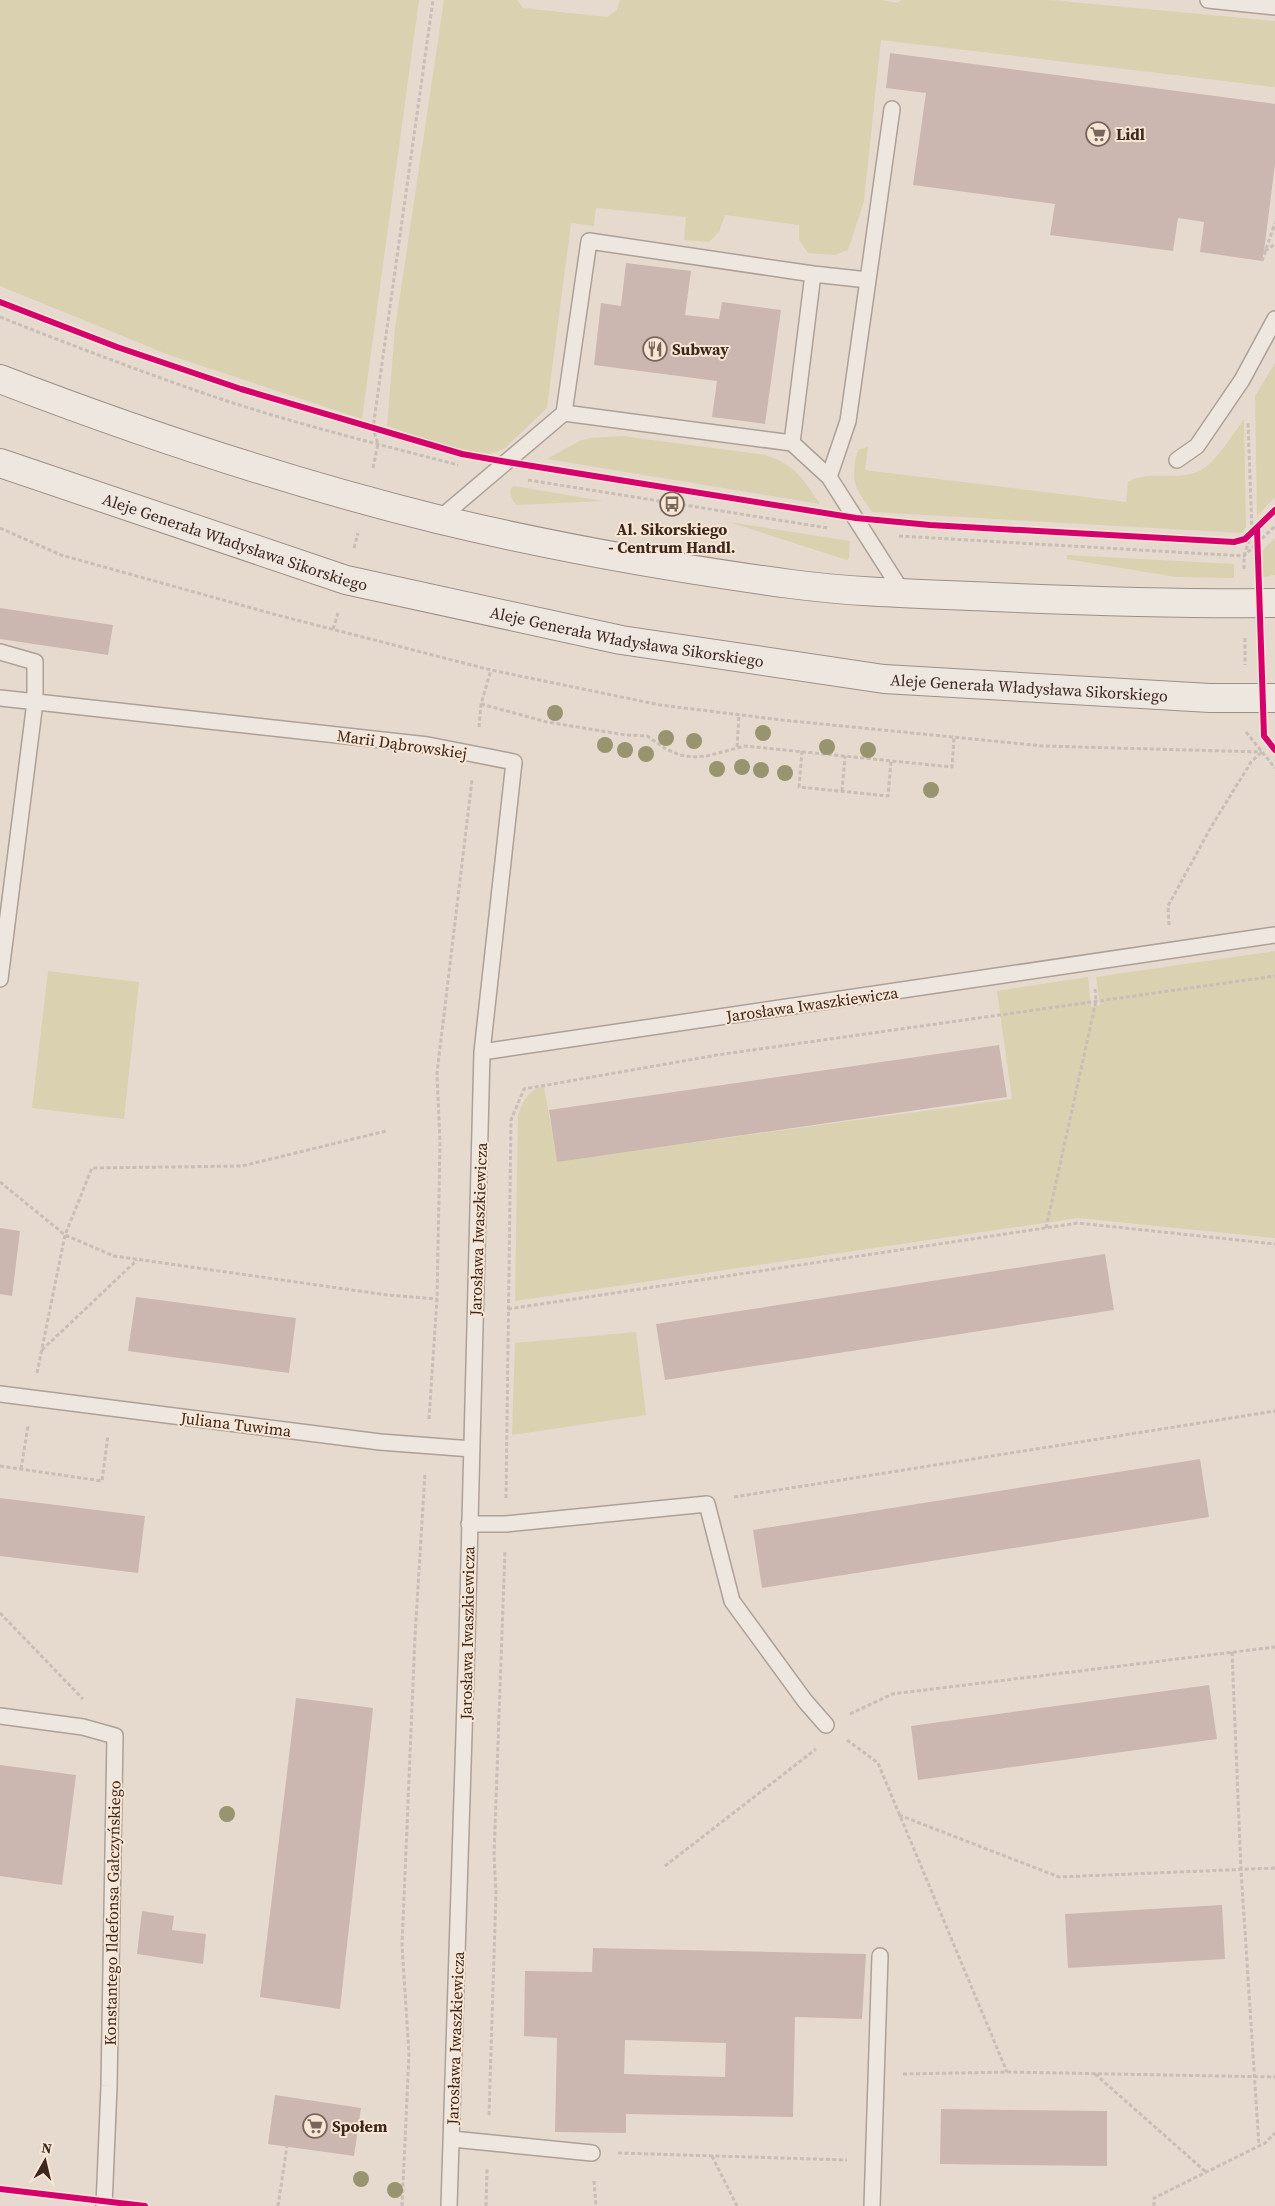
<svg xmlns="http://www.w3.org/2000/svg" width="1275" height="2206" viewBox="0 0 1275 2206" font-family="'Source Serif 4',serif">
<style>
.green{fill:#dad1b0}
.building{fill:#cbb7af;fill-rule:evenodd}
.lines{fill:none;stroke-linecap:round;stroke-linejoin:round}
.lane-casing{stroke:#aca097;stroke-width:18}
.secondary-casing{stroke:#9b8f87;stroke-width:30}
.path{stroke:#c7beb7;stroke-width:3;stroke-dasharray:4 2.5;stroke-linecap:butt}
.lane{stroke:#eee7e0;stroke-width:15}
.secondary{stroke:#eee7e0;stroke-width:28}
.cycleway-casing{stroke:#f8e6d4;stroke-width:9}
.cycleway{stroke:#d6006c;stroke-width:6}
.tree{fill:#989470}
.labels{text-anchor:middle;stroke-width:4;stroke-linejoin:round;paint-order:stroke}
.poi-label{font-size:16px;font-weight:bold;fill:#3d261e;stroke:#f8e6d4;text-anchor:start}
.street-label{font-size:16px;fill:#3d261e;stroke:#f8e6d4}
</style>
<rect width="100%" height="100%" fill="#e6dace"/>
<!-- green -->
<path class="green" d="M0,0H419L362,419L169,355L0,286Z
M444,0H517L523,8L607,17L617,10L620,0H882L898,3L901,0H1050L1275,21V87L881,40L864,201L848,250L835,255L808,253L799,240V225L725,215L719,232L709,242L684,240L686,217L596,208L594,226L571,223L547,408L504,449L489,454L456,450L387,426L395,329Z
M1275,363V497L1257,516L1255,396Z
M1244,419L1246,527L1242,533L872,512C854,487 850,480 858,450L868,447L865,470L1126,502L1128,482C1148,469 1176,482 1199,471C1215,464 1233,434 1244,419Z
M622,436L765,455C796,465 803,479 820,504L547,459L579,441L591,438Z
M514,486L603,501L517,505C512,500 509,494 511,488Z
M729,522L850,541L849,558L847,560Z
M1275,538V575L1263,577L1262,551Z
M1067,555L1234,564V578L1176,577L1067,559Z
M1275,951V1238L1078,1218L515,1301L518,1115C524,1099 528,1091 544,1086L557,1161L1012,1099L997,991L1088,977L1091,1007L1100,1005L1096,977Z
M48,971L139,982L124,1119L32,1108Z
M636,1332L646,1415L512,1435L515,1343Z"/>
<!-- building -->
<path class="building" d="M890,53L1275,104V164L1264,251L1262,261L1200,252L1204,222L1178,218L1173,251L1050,235L1055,204L913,185L926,93L886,88Z
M626,263L691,271L685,315L719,319L722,302L781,310L765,424L712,417L717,381L594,365L601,303L621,306Z
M0,608L113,625L108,655L0,639Z
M999,1045L1007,1097L557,1162L549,1110Z
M0,1228L20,1231L12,1296L0,1294Z
M1105,1254L1114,1310L665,1380L656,1324Z
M136,1297L296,1318L289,1373L128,1351Z
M1200,1459L1209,1517L762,1588L753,1530Z
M0,1498L145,1516L138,1573L0,1556Z
M1209,1685L1217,1739L918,1780L911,1726Z
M296,1698L373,1708L340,2009L260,1997Z
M0,1765L76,1775L62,1885L0,1876Z
M1222,1905L1225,1959L1068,1968L1065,1914Z
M142,1911L174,1916L172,1930L206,1934L203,1964L137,1954Z
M593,1948L866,1954L862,2019L795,2017L793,2117L626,2114V2133L555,2132L557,2038L524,2036L525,1971L592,1972ZM625,2040L726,2043L725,2077L624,2074Z
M275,2095L361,2108L354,2156L268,2144Z
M941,2109L1107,2111V2166L940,2164Z"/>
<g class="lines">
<!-- lane casing -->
<g class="lane-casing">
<path id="lane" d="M1208,0L1275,7
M564,413L589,241L813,274
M792,443L813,274L868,280L892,109
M1177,460L1197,446L1242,380L1275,319
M829,477L848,421L868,280
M439,519L564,413L792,443L829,477L903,593
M0,652L35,662V702L0,979
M0,698L428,745L514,762L482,1052
M0,1394L380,1442L472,1449
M469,1524H506L707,1504L732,1601L805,1701L826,1725
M0,1716L83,1727L115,1736L109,2086L104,2206
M452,2139L592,2153
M449,2206L467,1639L482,1052L1275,935
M872,2206L880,1956"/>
</g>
<!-- secondary casing -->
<g class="secondary-casing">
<g id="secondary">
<path d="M0,379C143,434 288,482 437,519C553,547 672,568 791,584C858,593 926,594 993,597C1087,601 1181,604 1275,603"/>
<path id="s1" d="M0,463L346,580L621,640L884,679L1210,698H1275"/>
</g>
</g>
<!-- path -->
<path class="path" d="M1265,251L1275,244
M1262,261L1275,223
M0,317C68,344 137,370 206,394C288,422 374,443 458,465
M373,468L378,444L373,428L433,0
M528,480L828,528
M0,528L61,555L277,615L491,670L660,705L782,720L1043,746L1262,752
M899,536L1244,556L1275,526
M354,548L358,533
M1244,569V556L1252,532L1248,422
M333,629L338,613
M1245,638V665
M481,704L547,722L626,735L647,736L666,749L680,755L692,757L707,756L745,746L952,767L954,737
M479,727L481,704L491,670
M1246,732L1275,768
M737,747L739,715
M802,751L799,787L888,796L891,761
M842,791L845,756
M1169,925L1168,906L1211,827L1251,762L1261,753
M0,1182L65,1235L114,1256L387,1295L437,1299
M1046,1228L1096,1001L1095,989
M508,1309L1078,1223L1275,1244
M42,1350L137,1260
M37,1373L65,1235L92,1168L242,1166L386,1131
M429,1419L437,1299L440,1143L437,1073L472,780
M0,1466L102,1481L108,1435
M21,1469L28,1426
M734,1497L1275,1411
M506,1498L511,1120L524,1089L717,1055L1275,976
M0,1613L83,1699
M1232,1652L1241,1870L1259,2146
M850,1714L892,1694L1275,1647
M847,1740L878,1763L1007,2072
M899,1815L1059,1877L1275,1868
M665,1866L816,1749
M903,2074L1007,2072L1275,2077
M1095,2074L1206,2172
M489,2115L496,1892L494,1855L505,1550
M618,2153L847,2160
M712,2156L737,2206
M594,2181L596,2206
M278,2206L287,2146
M402,2206L409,2054L402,1945L415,1636L425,1473
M486,2206L487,2169
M1154,2206V2198L1265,2143L1275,2133"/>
<!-- lane -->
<use href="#lane" class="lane"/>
<!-- secondary -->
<use href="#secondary" class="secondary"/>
<!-- cycleway casing -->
<g class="cycleway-casing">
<path id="cycleway" d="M0,302L117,347L241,389L462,454L507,462L856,518L930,525L1234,542L1245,539L1275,510
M1257,528L1264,736L1275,750
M0,2189L145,2206"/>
</g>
<!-- cycleway -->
<use href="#cycleway" class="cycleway"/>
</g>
<!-- trees -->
<g class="tree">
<circle cx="555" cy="713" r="8"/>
<circle cx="763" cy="733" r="8"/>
<circle cx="666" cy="738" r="8"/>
<circle cx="694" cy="741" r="8"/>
<circle cx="605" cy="745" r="8"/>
<circle cx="827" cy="747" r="8"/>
<circle cx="625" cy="750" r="8"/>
<circle cx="868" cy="750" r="8"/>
<circle cx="646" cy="754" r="8"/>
<circle cx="742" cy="767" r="8"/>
<circle cx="717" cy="769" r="8"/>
<circle cx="761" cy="770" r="8"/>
<circle cx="785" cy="773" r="8"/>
<circle cx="931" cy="790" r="8"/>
<circle cx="227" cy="1814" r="8"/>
<circle cx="361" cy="2179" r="8"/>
<circle cx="395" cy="2190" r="8"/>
</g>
<!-- icons -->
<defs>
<g id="supermarket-ring" transform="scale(1.25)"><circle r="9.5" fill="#f8e6d4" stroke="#78655c" stroke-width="1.5"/><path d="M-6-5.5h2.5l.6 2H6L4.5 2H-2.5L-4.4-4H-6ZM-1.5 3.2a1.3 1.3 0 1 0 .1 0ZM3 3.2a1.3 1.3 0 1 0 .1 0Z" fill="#78655c"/></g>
<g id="restaurant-ring" transform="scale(1.25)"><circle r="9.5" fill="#f8e6d4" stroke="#78655c" stroke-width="1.5"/><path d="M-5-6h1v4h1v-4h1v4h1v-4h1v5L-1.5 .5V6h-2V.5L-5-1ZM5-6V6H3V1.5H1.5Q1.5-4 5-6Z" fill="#78655c"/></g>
<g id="bus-ring" transform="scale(1.25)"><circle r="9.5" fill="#f8e6d4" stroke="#78655c" stroke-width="1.5"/><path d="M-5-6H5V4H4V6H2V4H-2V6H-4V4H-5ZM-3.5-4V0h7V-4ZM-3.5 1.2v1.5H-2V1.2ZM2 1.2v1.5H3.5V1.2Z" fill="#78655c"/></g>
</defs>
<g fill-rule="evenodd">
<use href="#supermarket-ring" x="1098" y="134"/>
<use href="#restaurant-ring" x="655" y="349"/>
<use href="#bus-ring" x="672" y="504"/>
<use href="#supermarket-ring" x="315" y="2126"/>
</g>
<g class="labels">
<!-- poi labels -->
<g class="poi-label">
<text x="1116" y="140">Lidl</text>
<text x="672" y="355">Subway</text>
<text x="672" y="535" text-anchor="middle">Al. Sikorskiego<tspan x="672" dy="18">- Centrum Handl.</tspan></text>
<text x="332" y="2132">Społem</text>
</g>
<!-- street labels -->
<g class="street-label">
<text dy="6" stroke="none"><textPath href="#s1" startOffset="248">Aleje Generała Władysława Sikorskiego</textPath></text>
<text dy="6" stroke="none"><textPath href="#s1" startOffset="652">Aleje Generała Władysława Sikorskiego</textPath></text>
<text dy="6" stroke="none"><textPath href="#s1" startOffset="1058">Aleje Generała Władysława Sikorskiego</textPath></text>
<text transform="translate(402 744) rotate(8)" y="6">Marii Dąbrowskiej</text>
<text transform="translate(812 1004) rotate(-8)" y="6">Jarosława Iwaszkiewicza</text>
<text transform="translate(478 1229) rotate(-88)" y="6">Jarosława Iwaszkiewicza</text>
<text transform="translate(236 1424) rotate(7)" y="6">Juliana Tuwima</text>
<text transform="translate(467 1633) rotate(-89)" y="6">Jarosława Iwaszkiewicza</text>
<text transform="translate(112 1913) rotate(-89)" y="6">Konstantego Ildefonsa Gałczyńskiego</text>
<text transform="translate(455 2038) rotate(-88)" y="6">Jarosława Iwaszkiewicza</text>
</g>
</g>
<!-- north arrow -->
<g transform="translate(45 2161) rotate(8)" stroke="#f8e6d4" stroke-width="4" paint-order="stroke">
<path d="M0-4L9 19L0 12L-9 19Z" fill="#3d261e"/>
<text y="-8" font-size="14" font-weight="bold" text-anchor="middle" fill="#3d261e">N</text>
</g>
</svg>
